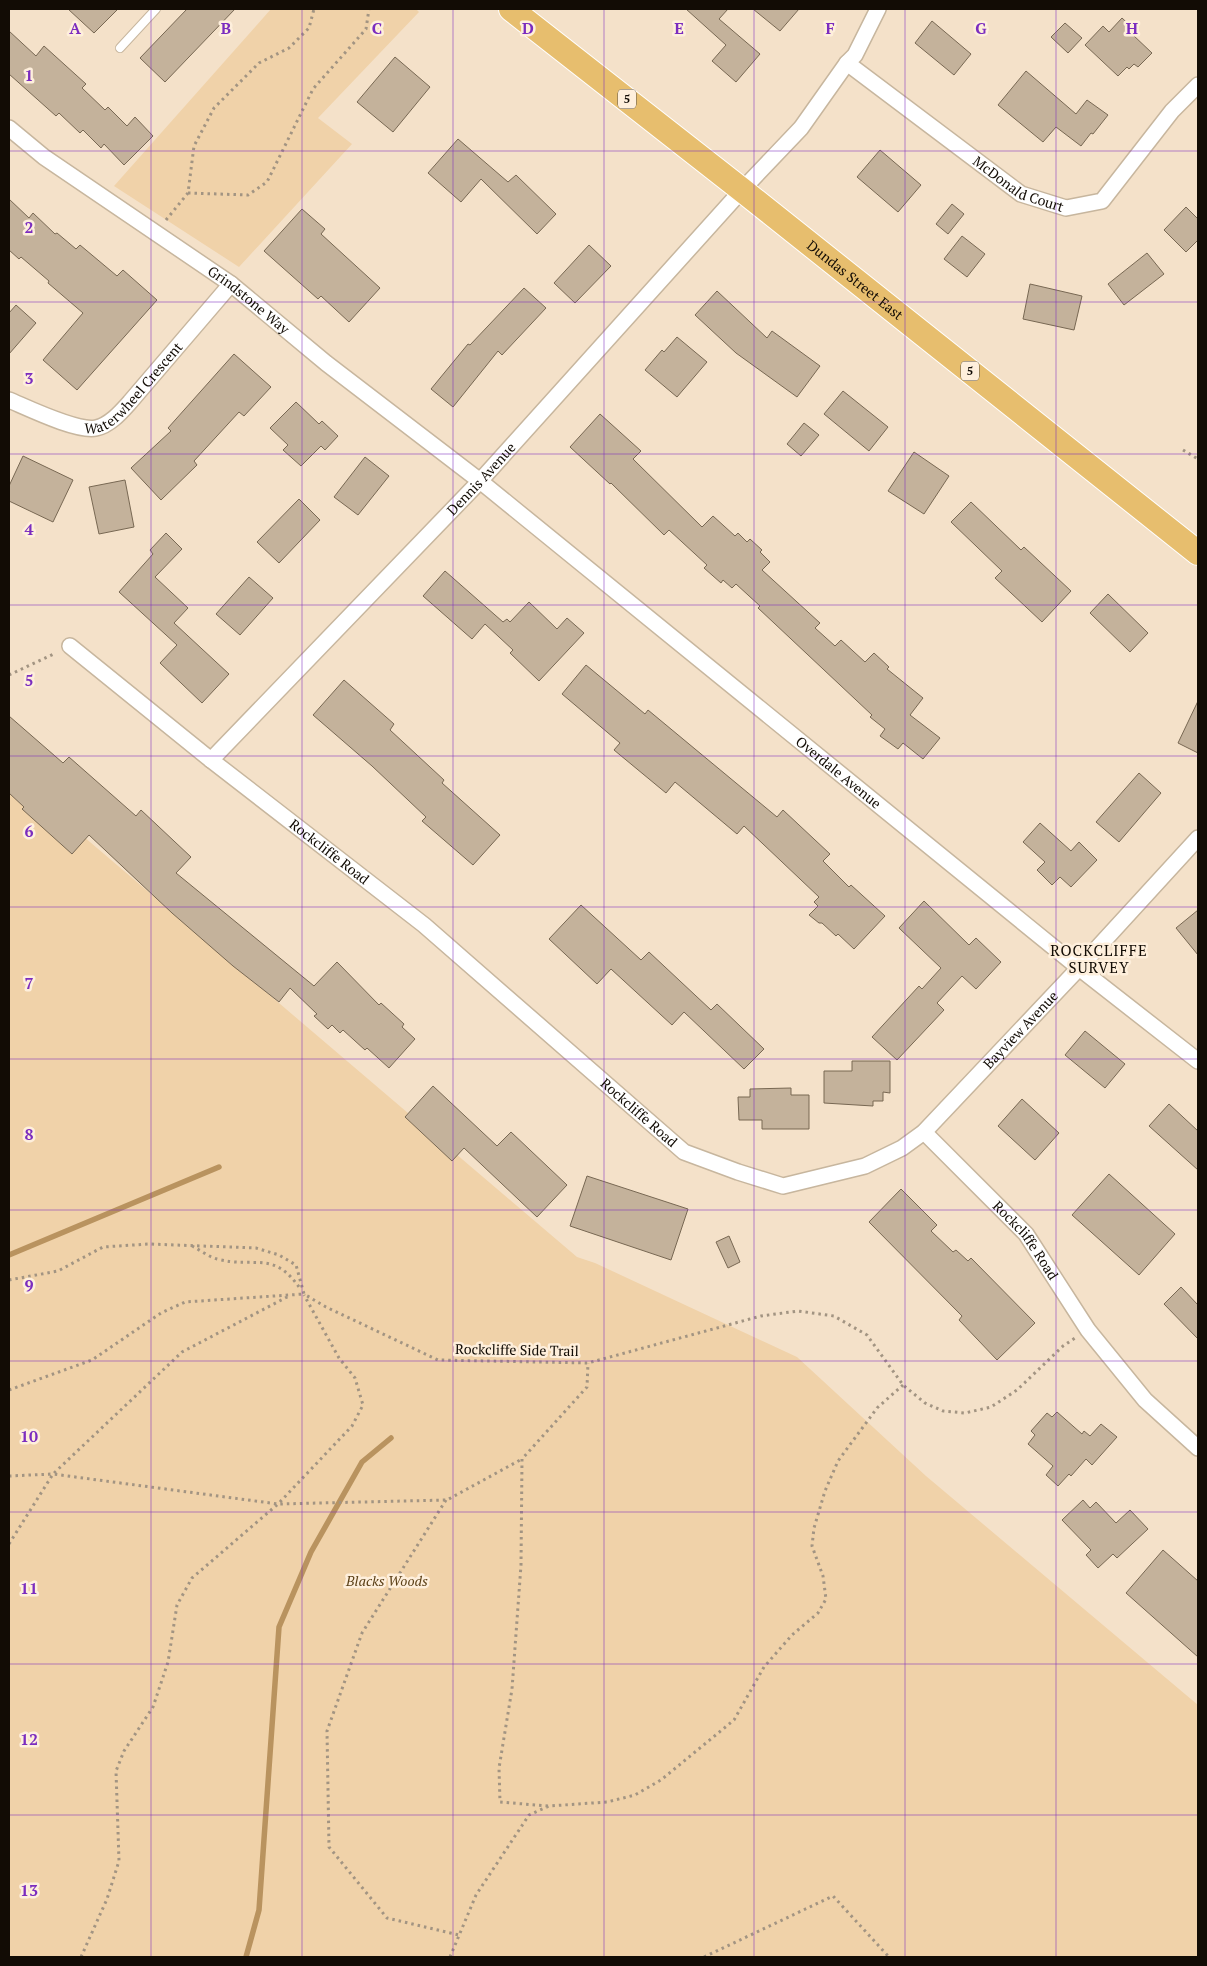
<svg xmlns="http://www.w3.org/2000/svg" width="1207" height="1966" viewBox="0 0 1207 1966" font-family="'PT Serif',serif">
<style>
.green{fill:#f0d2a9}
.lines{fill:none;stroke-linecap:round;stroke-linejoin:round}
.stream{stroke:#b9935f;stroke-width:5.5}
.building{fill:#c4b29b;stroke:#786853}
.lane-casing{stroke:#c7b69e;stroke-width:10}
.street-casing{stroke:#c7b69e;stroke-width:18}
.primary-casing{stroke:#fff;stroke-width:26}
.path{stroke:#a29482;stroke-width:3;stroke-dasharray:2.5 4;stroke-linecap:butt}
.lane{stroke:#fff;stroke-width:8}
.street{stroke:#fff;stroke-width:15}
.primary{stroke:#e7be6e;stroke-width:24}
.grid{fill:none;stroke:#7b2cbf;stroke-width:1;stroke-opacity:0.55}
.labels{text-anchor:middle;stroke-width:5;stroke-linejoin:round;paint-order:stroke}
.shield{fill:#feefdc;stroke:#595046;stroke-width:1}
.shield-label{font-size:12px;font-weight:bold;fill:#120c05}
.street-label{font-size:14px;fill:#120c05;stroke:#feefdc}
.park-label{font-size:14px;font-style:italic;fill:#5c4118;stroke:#feefdc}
.neighbourhood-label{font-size:15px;letter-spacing:1px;fill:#120c05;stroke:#feefdc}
.grid-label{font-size:16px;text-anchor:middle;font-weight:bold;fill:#7b2cbf;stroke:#feefdc;stroke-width:5;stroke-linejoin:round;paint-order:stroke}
</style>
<rect width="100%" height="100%" fill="#f4e1c9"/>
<!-- green -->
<path class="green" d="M271,9H416L419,12L318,118L352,144L239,267L114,186Z
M9,773L577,1257L595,1263L797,1357L926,1476L1198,1705V1957H9Z"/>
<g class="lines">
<!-- stream -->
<path class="stream" d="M9,1255L219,1167
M246,1957L259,1910L279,1627L311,1552L362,1462L391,1438"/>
</g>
<!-- building -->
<path class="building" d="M68,9H118L94,33Z
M187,9H235L165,82L140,58Z
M686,9H728L719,19L760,54L736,82L712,61L726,45Z
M753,9H799L780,31Z
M1122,18L1137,32L1133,35L1152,53L1138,67L1134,64L1129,69L1127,67L1118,76L1085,45L1103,26L1109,32Z
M932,21L971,54L954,75L915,43Z
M1065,23L1082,38L1068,53L1051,37Z
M9,31L36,56L44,46L86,84L82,88L105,110L108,107L127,126L135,117L153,136L124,165L104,144L101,148L83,130L80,133L59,113L56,116L9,74Z
M395,57L430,87L393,132L357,102Z
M1026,71L1076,114L1087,100L1108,115L1093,134L1091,133L1081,146L1056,127L1043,142L998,105Z
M458,139L508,182L516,175L556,214L537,234L481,179L461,202L428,173Z
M880,150L921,185L898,212L857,177Z
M9,199L29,218L33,213L55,234L57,233L76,249L80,245L117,276L123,270L157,300L77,390L43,360L83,313L48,283L49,281L21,257L19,259L9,250Z
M952,204L964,214L948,234L936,224Z
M1186,207L1198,219V240L1186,252L1164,230Z
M302,209L325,229L321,234L380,288L349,322L321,296L318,299L264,251Z
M962,236L985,254L967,277L944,259Z
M589,245L611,266L575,303L554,283Z
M1147,253L1164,274L1124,305L1108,284Z
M1030,284L1082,296L1074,330L1023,319Z
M524,288L546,308L502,355L498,351L453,407L431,389L468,344L470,345Z
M717,291L767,338L772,331L820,366L797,397L736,353L695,315Z
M16,305L36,323L9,354V313Z
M677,337L707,362L677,397L645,370L662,350L664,352Z
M234,354L271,387L244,416L239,412L194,461L197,465L161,500L131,468L171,431L168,428Z
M843,391L888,427L869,451L824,414Z
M296,402L319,424L322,421L338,436L325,450L321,446L301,466L283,450L288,445L270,428Z
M600,414L641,451L633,459L702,527L713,516L735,536L738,533L747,542L750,539L762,550L760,552L770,562L762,570L820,623L815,628L835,646L841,640L865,662L874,653L889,667L887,669L923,698L910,715L940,738L923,759L903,743L898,749L880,736L885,729L870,717L872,715L758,608L760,606L736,584L732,588L723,580L721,583L704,568L707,565L669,530L664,535L611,483L610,484L570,447Z
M804,423L819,435L801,456L787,444Z
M914,452L949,476L924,514L888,491Z
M23,456L73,480L53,522L9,501V486Z
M365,457L389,476L358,515L334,497Z
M125,480L134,527L99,534L89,487Z
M299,499L320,520L279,563L257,542Z
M971,502L1021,550L1024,547L1071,591L1042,622L995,578L1002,571L951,522Z
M166,533L182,549L155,577L188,608L174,623L229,674L202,703L160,663L177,645L119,592L153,554L150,550Z
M445,571L503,622L507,619L510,622L529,602L557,629L567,618L584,633L539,681L510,653L513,650L485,624L472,639L423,596Z
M249,577L273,598L240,635L216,614Z
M1108,594L1148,633L1130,652L1090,613Z
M586,665L645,714L648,710L777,817L783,810L830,854L823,861L849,887L851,885L885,916L854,949L838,934L836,936L822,923H819L809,915L818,906L814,902L819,897L744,826L737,834L675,782L666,793L614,750L620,743L562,694Z
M344,680L394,724L390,730L444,780L442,783L500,835L473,865L422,821L426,817L372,766L313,715Z
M1198,701V753L1178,743Z
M9,716L63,763L69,757L136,816L141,810L191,857L176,873L314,986L337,962L379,1005L381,1003L404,1024L402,1027L415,1039L389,1068L367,1048L365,1050L343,1030L340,1033L332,1025L328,1029L314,1016L317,1014L290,988L279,1002L233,966L172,913L89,835L72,854L22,809L24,807L9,793Z
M1139,773L1161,793L1119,842L1096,822Z
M1040,823L1071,851L1079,842L1097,860L1071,887L1060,877L1052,885L1037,870L1045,862L1023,842Z
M924,901L969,945L976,938L1001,962L976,989L962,976L937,1003L944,1010L897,1060L872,1037L919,986L922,989L941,968L899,928Z
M581,905L641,960L649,952L711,1010L717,1004L764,1049L744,1069L684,1012L672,1025L611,969L597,984L549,939Z
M1198,910V955L1176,928Z
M1085,1031L1125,1064L1105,1088L1065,1055Z
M852,1061H890V1093L883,1092V1101H873V1106L824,1103V1071H852Z
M433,1086L497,1146L511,1132L567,1185L537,1217L464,1148L452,1161L405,1117Z
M791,1088V1095H809V1129H762V1120H739L738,1097H750V1089Z
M1022,1099L1059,1133L1035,1160L998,1126Z
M1169,1104L1198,1131V1170L1149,1126Z
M1109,1174L1175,1234L1139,1275L1072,1215Z
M587,1176L688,1209L671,1260L570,1226Z
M901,1189L937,1225L931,1231L953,1252L956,1250L968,1261L971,1258L1035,1323L997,1360L959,1320L962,1316L869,1222Z
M729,1236L740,1262L728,1268L716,1242Z
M1181,1287L1198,1305V1339L1164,1304Z
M1057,1412L1082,1434L1084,1431L1090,1436L1101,1424L1117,1437L1092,1465L1086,1459L1071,1476L1069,1474L1058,1486L1046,1475L1053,1466L1028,1444L1035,1435L1031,1431L1047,1413L1052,1417Z
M1083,1500L1090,1508L1096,1502L1116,1523L1130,1510L1148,1529L1117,1558L1113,1554L1098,1568L1086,1555L1091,1550L1062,1520Z
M1163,1550L1198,1581V1657L1126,1593Z"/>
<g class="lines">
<!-- lane casing -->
<g class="lane-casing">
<path id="lane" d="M120,48L156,9"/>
</g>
<!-- street casing -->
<g class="street-casing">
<g id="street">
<path id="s1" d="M847,63L1021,194L1066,208L1102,201L1172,111L1198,85"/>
<path id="s2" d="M9,128L44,157L231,284L326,363L480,481L1079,968L1198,1061"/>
<path id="s3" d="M9,400C28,408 77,432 96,428C110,425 121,412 130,402L231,284"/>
<path id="s4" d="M70,646L211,760L424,925L684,1152L738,1172L783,1186L865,1166L902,1148L924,1132L1079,968L1198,838"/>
<path id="s5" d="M211,760L480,481L742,190L801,128L847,63L855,55L878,9"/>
<path id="s6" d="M924,1132L1026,1234L1088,1330L1145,1400L1198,1448"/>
</g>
</g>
<!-- primary casing -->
<g class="primary-casing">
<g id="primary">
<path id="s7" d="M511,9L742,190L1198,553"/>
</g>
</g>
<!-- path -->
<path class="path" d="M188,193L248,195L267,182L313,89L366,29L369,9
M166,220L188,193L194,146L214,108L259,63L289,48L309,28L314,9
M1183,450L1198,459
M9,675L56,653
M192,1246C200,1250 209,1257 217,1259C255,1269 274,1249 301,1290
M9,1280L58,1271L103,1247L149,1244L256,1248L279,1255L296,1265L304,1294L326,1307L438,1360L588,1363L761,1316L798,1311L834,1316L867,1335L903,1385L925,1403L943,1411L965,1413L991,1407L1017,1390L1063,1346L1075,1338
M9,1390L92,1360L161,1313L185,1302L304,1294
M9,1476L53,1474L182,1352L289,1296
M446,1500L362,1633L327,1731L329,1847L387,1918L459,1935
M9,1544L53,1474L278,1504L447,1500L522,1459
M548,1806L500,1802L499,1768L512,1689L521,1565L522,1459L587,1387L588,1363
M81,1957L107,1899L119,1861L116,1771L124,1751L153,1707L168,1662L177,1605L192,1578L278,1504L352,1426L363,1405L355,1378L339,1358L304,1295
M450,1957L476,1895L529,1815L549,1806L607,1802L635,1795L661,1780L734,1720L764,1667L792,1635L818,1613L826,1599L823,1576L812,1546L814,1528L825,1491L838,1461L877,1408L903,1385
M704,1957L833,1896L889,1957"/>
<!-- lane -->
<use href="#lane" class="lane"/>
<!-- street -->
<use href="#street" class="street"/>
<!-- primary -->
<use href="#primary" class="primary"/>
</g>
<!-- grid -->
<path class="grid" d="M151,9V1957M302,9V1957M453,9V1957M604,9V1957M754,9V1957M905,9V1957M1056,9V1957M9,151H1198M9,302H1198M9,454H1198M9,605H1198M9,756H1198M9,907H1198M9,1059H1198M9,1210H1198M9,1361H1198M9,1512H1198M9,1664H1198M9,1815H1198"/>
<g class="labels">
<!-- shield labels -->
<g class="shield">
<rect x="618" y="89.5" width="18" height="19" rx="4"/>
<rect x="961" y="361.5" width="18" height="19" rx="4"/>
</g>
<g class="shield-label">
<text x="627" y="103">5</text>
<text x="970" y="375">5</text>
</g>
<!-- street labels -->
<g class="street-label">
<text dy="5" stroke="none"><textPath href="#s1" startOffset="211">McDonald Court</textPath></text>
<text dy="5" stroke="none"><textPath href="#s7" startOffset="438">Dundas Street East</textPath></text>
<text dy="5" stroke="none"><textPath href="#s2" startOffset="295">Grindstone Way</textPath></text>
<text dy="5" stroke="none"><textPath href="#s3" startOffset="146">Waterwheel Crescent</textPath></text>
<text dy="5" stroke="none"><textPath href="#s5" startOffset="390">Dennis Avenue</textPath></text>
<text dy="5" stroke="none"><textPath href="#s2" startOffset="1051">Overdale Avenue</textPath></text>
<text dy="5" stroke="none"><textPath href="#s4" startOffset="331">Rockcliffe Road</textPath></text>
<text dy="5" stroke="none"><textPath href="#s4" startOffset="1194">Bayview Avenue</textPath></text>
<text dy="5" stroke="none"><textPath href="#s4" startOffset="736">Rockcliffe Road</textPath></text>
<text dy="5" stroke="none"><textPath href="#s6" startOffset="149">Rockcliffe Road</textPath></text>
<text transform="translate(517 1350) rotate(1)" y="5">Rockcliffe Side Trail</text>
</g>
<!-- park labels -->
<g class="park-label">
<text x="387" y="1586">Blacks Woods</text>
</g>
<!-- neighbourhood labels -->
<g class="neighbourhood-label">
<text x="1099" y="956">ROCKCLIFFE<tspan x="1099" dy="17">SURVEY</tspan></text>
</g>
</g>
<g class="grid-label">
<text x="75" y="34">A</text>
<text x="226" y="34">B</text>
<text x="377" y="34">C</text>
<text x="528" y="34">D</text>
<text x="679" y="34">E</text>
<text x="830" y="34">F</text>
<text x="981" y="34">G</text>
<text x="1132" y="34">H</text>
<text x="29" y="81">1</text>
<text x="29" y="233">2</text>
<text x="29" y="384">3</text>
<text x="29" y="535">4</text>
<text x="29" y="686">5</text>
<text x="29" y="837">6</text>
<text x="29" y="989">7</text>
<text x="29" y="1140">8</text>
<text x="29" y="1291">9</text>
<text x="29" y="1442">10</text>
<text x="29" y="1594">11</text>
<text x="29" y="1745">12</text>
<text x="29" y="1896">13</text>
</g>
<!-- border -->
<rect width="1207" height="1966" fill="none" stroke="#120c05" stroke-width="20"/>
</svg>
